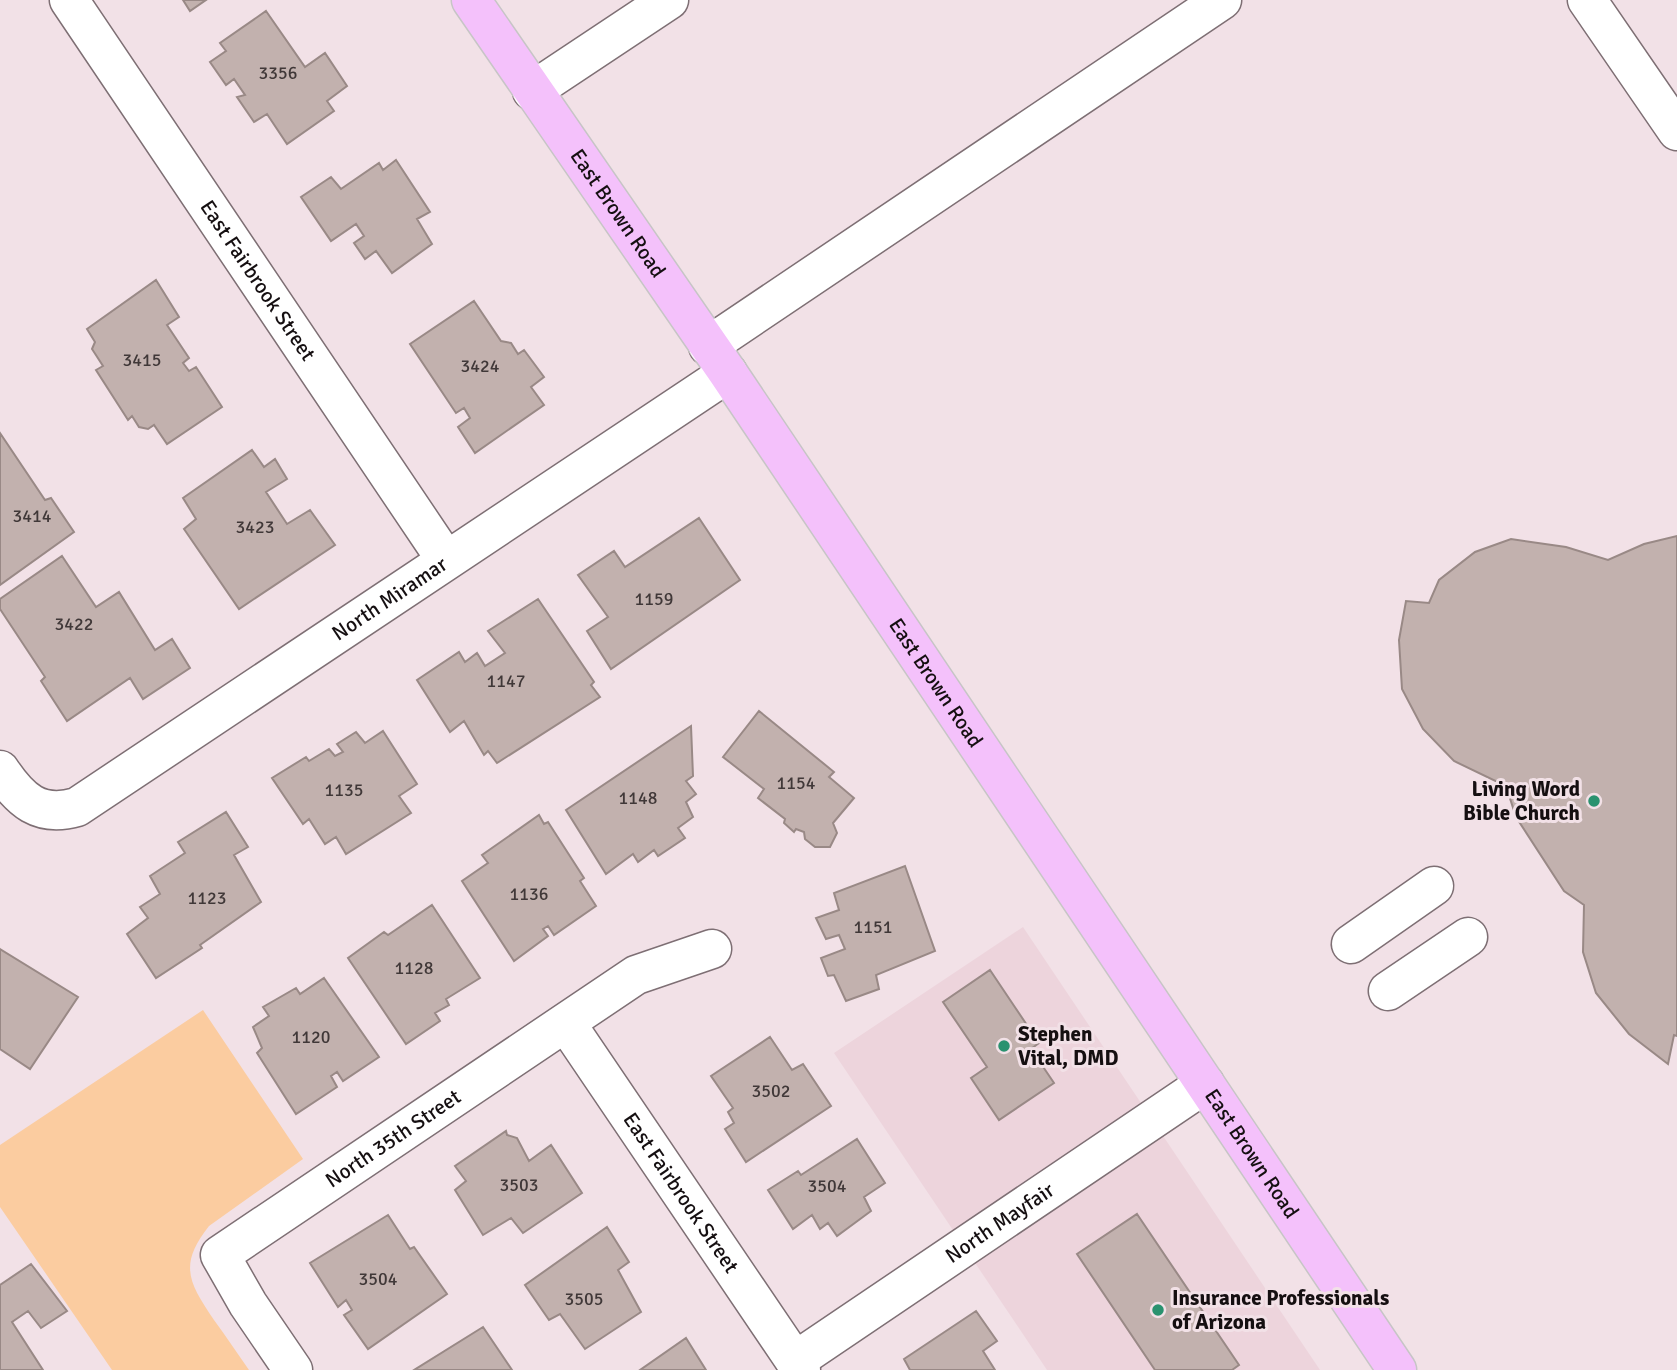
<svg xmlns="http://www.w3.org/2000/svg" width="1677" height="1370" viewBox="0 0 1677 1370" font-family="Signika,sans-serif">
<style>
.built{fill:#edd4dc}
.green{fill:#fbcca0}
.building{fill:#c2b1ae;stroke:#998986;stroke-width:2}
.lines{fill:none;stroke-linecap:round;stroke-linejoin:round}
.minor-casing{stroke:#7e6f74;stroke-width:41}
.major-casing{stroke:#c7c5c6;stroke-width:41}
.minor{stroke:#fff;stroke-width:38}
.major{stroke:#f4c1fb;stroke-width:38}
.poi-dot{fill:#2a926f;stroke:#f2e1e7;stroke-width:2.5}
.labels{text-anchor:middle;stroke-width:6;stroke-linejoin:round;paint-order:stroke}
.number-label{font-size:18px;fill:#403838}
.street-label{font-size:21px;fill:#150f11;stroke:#f2e1e7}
.poi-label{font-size:21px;font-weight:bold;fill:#150f11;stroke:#f2e1e7;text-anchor:start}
</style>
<rect width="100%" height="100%" fill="#f2e1e7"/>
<!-- built -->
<path class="built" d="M1023,927L1320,1370H1047L834,1053Z"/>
<!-- green -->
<path class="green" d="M203,1010L303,1159L209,1226C178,1265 189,1283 214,1320C226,1336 237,1353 249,1370H112L0,1207V1145Z"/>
<!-- building -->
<path class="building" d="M183,0H206L190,11Z
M266,11L305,67L325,53L347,86L327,101L334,111L287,144L267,114L254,122L237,97L245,95L234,79L226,85L210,62L226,51L220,43Z
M396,160L430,212L417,219L432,244L392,273L376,251L365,259L354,243L364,236L356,224L331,241L301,197L331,177L341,189L379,163L383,170Z
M156,280L179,317L167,325L189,358L183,363L189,371L196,367L222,407L167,444L154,425L148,429L139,427L132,416L128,420L96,370L103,366L92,349L95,342L87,329Z
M474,301L501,341L511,343L518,354L524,350L544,377L531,387L544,405L475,453L458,427L470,418L464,408L456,413L410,344Z
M0,433L45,500L51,498L74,532L0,585Z
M252,450L264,467L275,459L287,479L266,492L287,524L310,510L335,545L239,609L184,529L196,519L183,498Z
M699,518L740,580L611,669L587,631L608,617L578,575L614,551L625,567Z
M1677,536V1036L1674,1035L1668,1064L1629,1034L1596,993L1583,952L1584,905L1564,891L1516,817L1506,786L1454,761L1423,729L1402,689L1399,640L1406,601L1429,603L1439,580L1475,552L1511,539L1566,547L1608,560L1644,544Z
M62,556L96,607L119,592L155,650L172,639L190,668L143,699L130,678L67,721L41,681L45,677L0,609V599Z
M538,599L594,682L591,685L600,697L497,763L488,751L484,755L464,721L450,732L417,680L459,652L465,662L477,653L485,666L505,653L488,631Z
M759,711L834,772L829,777L854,798L833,823L837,833L830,847H815L805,839L804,832L796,829L794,832L784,823L785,819L758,798L764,789L723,757Z
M691,726L693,776L686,781L696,794L686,802L693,817L678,828L685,838L658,856L654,850L638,862L633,854L606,874L566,810Z
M383,731L417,784L399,796L411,813L346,854L336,837L325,844L309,819L303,824L272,778L306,757L309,761L329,749L335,756L343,752L337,744L356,732L365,743Z
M226,812L248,847L234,855L261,902L200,945L202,948L156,978L127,934L148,918L140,907L160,894L150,876L185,853L178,842Z
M539,815L544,824L548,822L584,878L580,881L596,906L554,935L548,926L543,929L548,936L514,961L462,881L488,863L482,855Z
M905,866L935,951L876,975L879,989L846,1001L834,975L828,976L821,958L845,949L839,935L826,939L816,918L839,910L834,893Z
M432,905L480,978L446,999L449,1005L435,1013L440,1021L406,1044L348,958L384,932L388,935Z
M0,949L78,997L30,1069L0,1049Z
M990,970L1039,1043L1031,1049L1054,1083L999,1120L971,1078L987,1067L943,1002Z
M324,978L379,1057L343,1081L337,1072L331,1076L337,1087L296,1114L257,1053L262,1048L253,1027L269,1016L263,1007L296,988L300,994Z
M770,1037L792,1070L803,1064L831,1106L746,1162L725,1129L734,1123L728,1112L733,1108L711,1076Z
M506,1131L507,1135L517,1138L529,1161L551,1145L582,1193L523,1233L511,1218L483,1235L455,1190L466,1181L455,1166Z
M857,1139L885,1183L864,1197L871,1211L837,1236L828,1223L820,1229L812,1215L793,1229L768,1190L798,1171L801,1175Z
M1137,1214L1239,1365L1232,1370H1155L1077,1254Z
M388,1215L410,1249L414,1247L447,1294L368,1349L344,1315L352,1310L346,1300L338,1307L310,1263Z
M607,1227L629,1262L618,1270L641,1312L585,1349L560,1314L549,1320L525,1285Z
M31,1264L67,1311L41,1328L28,1311L12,1322L43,1370H0V1285Z
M976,1311L997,1341L983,1351L995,1370H910L904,1359Z
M483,1327L512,1370H414Z
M686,1338L706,1370H640Z"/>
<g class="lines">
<!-- minor casing -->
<g class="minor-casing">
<g id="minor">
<path id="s1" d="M69,0L446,560"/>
<path d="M1587,0L1677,131"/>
<path d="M532,91L669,0"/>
<path d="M708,346L1222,0"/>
<path id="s2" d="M0,770C20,800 39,818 77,807L728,373"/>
<path d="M1351,944L1434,886"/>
<path d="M1388,991L1468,937"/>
<path id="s3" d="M566,1023L801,1370"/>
<path id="s4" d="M795,1361L1205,1084"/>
<path id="s5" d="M293,1370L248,1304L220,1255L636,975L712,949"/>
</g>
</g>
<!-- major casing -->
<g class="major-casing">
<g id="major">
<path id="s6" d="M471,0L728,373L1397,1370"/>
</g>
</g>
<!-- minor -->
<use href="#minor" class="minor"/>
<!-- major -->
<use href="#major" class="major"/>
</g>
<!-- markers -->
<g class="poi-dot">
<circle cx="1594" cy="801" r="7"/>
<circle cx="1004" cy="1046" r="7"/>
<circle cx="1158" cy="1310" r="7"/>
</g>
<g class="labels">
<!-- number labels -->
<g class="number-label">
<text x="278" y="79">3356</text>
<text x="142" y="366">3415</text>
<text x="480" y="372">3424</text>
<text x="32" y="522">3414</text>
<text x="255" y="533">3423</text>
<text x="654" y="605">1159</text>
<text x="74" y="630">3422</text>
<text x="506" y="687">1147</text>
<text x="796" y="789">1154</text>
<text x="344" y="796">1135</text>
<text x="638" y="804">1148</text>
<text x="529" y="900">1136</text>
<text x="207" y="904">1123</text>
<text x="873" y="933">1151</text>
<text x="414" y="974">1128</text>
<text x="311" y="1043">1120</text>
<text x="771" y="1097">3502</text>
<text x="519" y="1191">3503</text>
<text x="827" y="1192">3504</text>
<text x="378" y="1285">3504</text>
<text x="584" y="1305">3505</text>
</g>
<!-- street labels -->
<g class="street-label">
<text dy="7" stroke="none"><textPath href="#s6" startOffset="259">East Brown Road</textPath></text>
<text dy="7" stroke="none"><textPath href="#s1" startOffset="338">East Fairbrook Street</textPath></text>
<text dy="7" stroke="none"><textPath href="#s2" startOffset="469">North Miramar</textPath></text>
<text dy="7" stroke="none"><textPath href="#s6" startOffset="826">East Brown Road</textPath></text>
<text dy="7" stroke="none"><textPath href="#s5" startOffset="345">North 35th Street</textPath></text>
<text dy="7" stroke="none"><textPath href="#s6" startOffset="1393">East Brown Road</textPath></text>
<text dy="7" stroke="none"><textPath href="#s3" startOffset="205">East Fairbrook Street</textPath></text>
<text dy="7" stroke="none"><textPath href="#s4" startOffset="247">North Mayfair</textPath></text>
</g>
<!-- poi labels -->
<g class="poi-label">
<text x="1580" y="796" text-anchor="end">Living Word<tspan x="1580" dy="24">Bible Church</tspan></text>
<text x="1018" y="1041">Stephen<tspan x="1018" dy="24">Vital, DMD</tspan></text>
<text x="1172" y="1305">Insurance Professionals<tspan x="1172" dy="24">of Arizona</tspan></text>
</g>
</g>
</svg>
